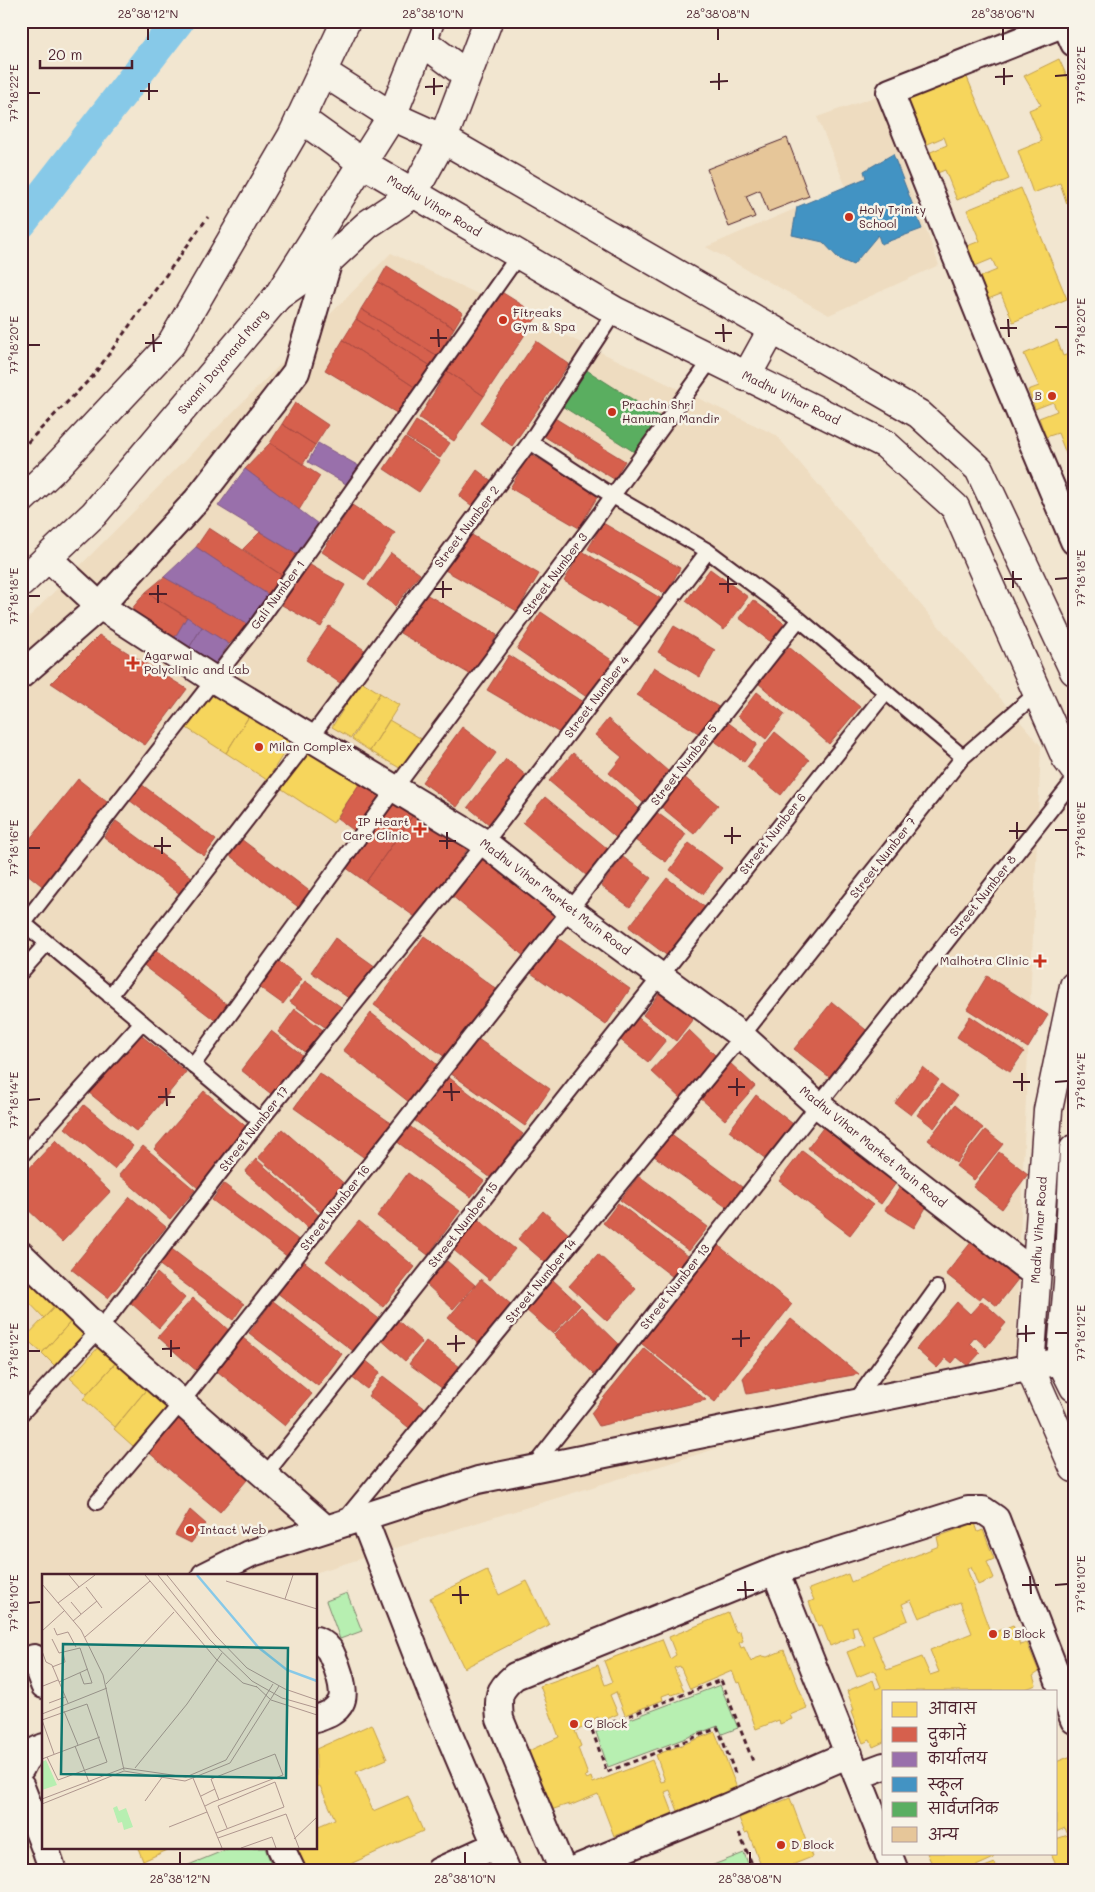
<svg xmlns="http://www.w3.org/2000/svg" width="1095" height="1892" viewBox="0 0 1095 1892" font-family="Mali,'Playpen Sans Deva',sans-serif">
<style>
.built{fill:#eedcc0}
.green{fill:#b7efb1;stroke:#80876e}
.homes{fill:#f6d55c;stroke:#c29e4d;fill-rule:evenodd}
.shops{fill:#d6604d;stroke:#ac4c43}
.offices{fill:#9970ab;stroke:#815885}
.schools{fill:#4393c3;stroke:#457095}
.public{fill:#5aae61;stroke:#558351}
.lines{fill:none;stroke-linecap:round;stroke-linejoin:round}
.canal{stroke:#87c9e8;stroke-width:32}
.building{fill:#e6c699;stroke:#4a1f2b}
.lane-casing{stroke:#4a1f2b;stroke-width:18}
.street-casing{stroke:#4a1f2b;stroke-width:30}
.secondary-casing{stroke:#4a1f2b;stroke-width:31}
.primary-casing{stroke:#4a1f2b;stroke-width:31}
.path{stroke:#4a1f2b;stroke-width:3;stroke-dasharray:5 4;stroke-linecap:butt}
.lane{stroke:#f7f3e8;stroke-width:14}
.street{stroke:#f7f3e8;stroke-width:26}
.secondary{stroke:#f7f3e8;stroke-width:28}
.primary{stroke:#f7f3e8;stroke-width:28}
.ticks{fill:none;stroke:#4a1f2b;stroke-width:2}
.poi-dot{fill:#c8321e;stroke:#f7f3e8;stroke-width:2}
.labels{text-anchor:middle;stroke-width:5;stroke-linejoin:round;paint-order:stroke}
.street-label{font-size:12px;fill:#4a1f2b;stroke:#f7f3e8}
.poi-label{font-size:12px;fill:#4a1f2b;stroke:#f7f3e8;text-anchor:start}
.inset-river{fill:none;stroke:#87c9e8;stroke-width:2.5}
.inset-road{fill:none;stroke:#af968e;stroke-width:1}
.view{fill:#0f766e;fill-opacity:0.15;stroke:#0f766e;stroke-width:2.5}
.inset-edge{fill:none;stroke:#4a1f2b;stroke-width:2.5}
.neatline{fill:none;stroke:#4a1f2b;stroke-width:2}
.ticks-label{font-size:12px;text-anchor:middle;fill:#4a1f2b}
</style>
<rect width="100%" height="100%" fill="#f2e6d0"/>
<filter id="ink" filterUnits="userSpaceOnUse"><feTurbulence type="fractalNoise" baseFrequency=".02" numOctaves="2"/><feDisplacementMap in="SourceGraphic" scale="10" xChannelSelector="R" yChannelSelector="G"/><feConvolveMatrix kernelMatrix="1 2 1 2 8 2 1 2 1" color-interpolation-filters="sRGB"/></filter>
<g filter="url(#ink)">
<!-- built -->
<path class="built" d="M877,96L939,265L829,315L706,247L846,187L817,117Z
M391,253L776,435L1041,746L1015,1356L305,1576H44V1657L21,1664V625Z"/>
<!-- green -->
<path class="green" d="M347,1593L362,1631L340,1639L326,1601Z
M720,1685L738,1728L722,1734L718,1726L608,1767L596,1732Z
M230,1848H265L274,1871H174Z
M744,1853L751,1871H698Z"/>
<!-- homes -->
<path class="homes" d="M1059,59L1074,92V200L1067,204L1060,183L1033,193L1018,151L1042,141L1029,110L1041,105L1024,76Z
M964,70L1009,179L957,200L945,170L935,174L926,154L947,145L944,137L923,146L902,95Z
M1021,188L1067,299L1013,322L1001,294L988,299L980,277L997,270L992,259L975,266L967,246L980,241L967,210Z
M1057,340L1063,356L1074,352V457L1068,459L1058,433L1046,437L1039,418L1057,411L1053,402L1035,409L1028,390L1039,386L1024,354Z
M361,681L380,693L351,738L332,727Z
M210,687L251,713L226,753L185,727Z
M380,693L399,705L370,751L352,739Z
M251,713L292,740L267,780L226,753Z
M389,720L425,741L405,771L370,751Z
M311,745L362,780L333,823L282,789Z
M30,1270L60,1301L44,1318L21,1294V1279Z
M60,1301L76,1316L42,1353L25,1338Z
M76,1316L93,1332L58,1369L42,1353Z
M103,1342L120,1358L87,1394L70,1378Z
M120,1358L150,1385L115,1427L83,1399Z
M150,1385L173,1404L133,1446L114,1429Z
M975,1523L978,1532L983,1530L994,1559L987,1562L994,1578L978,1585L971,1567L967,1569L991,1634L1013,1625L1020,1645L1027,1643L1039,1672L1033,1676L1036,1685L1021,1691H884V1742L873,1747L870,1740L863,1743L851,1712L854,1710L847,1691L873,1680L876,1689L881,1687L874,1670L857,1677L847,1652L865,1645L857,1626L852,1627L854,1636L830,1646L822,1625L818,1626L809,1602L814,1600L809,1589L848,1574L851,1582L939,1546L937,1537ZM911,1600L919,1618L960,1602L972,1633L930,1650L939,1672L930,1675L922,1657L887,1670L872,1635L908,1620L902,1604Z
M487,1570L499,1595L527,1581L549,1625L464,1668L430,1598Z
M728,1613L736,1632L740,1631L743,1641L739,1643L741,1648L744,1647L751,1662L754,1659L763,1656L767,1657L784,1650L807,1708L790,1715L792,1719L780,1724L779,1720L756,1729L740,1682L737,1683L732,1671L690,1689L680,1666L674,1668L684,1691L672,1695L670,1693L662,1696L663,1700L625,1715L616,1692L610,1695L618,1714L600,1722L598,1717L591,1721L593,1724L575,1731L581,1746L578,1748L588,1775L585,1776L587,1779L591,1777L593,1783L652,1760L661,1782L665,1781L656,1755L715,1732L737,1788L678,1811L670,1790L665,1792L673,1813L614,1836L598,1794L569,1806V1804L545,1812L524,1753L559,1737L540,1686L598,1665L605,1685L612,1682L604,1661L662,1639L670,1659L676,1655L669,1637Z
M372,1724L387,1759L356,1772L373,1811L408,1796L423,1831L335,1871H307L297,1848H316V1827L335,1819L320,1786L316,1787V1749Z
M1074,1755V1871H1059L1051,1853H1056V1839L1068,1835L1065,1828L1056,1832V1762Z
M790,1798L812,1857L792,1865L794,1871H788L786,1866L774,1871H759L756,1864L760,1863L748,1832L745,1833L739,1818Z
M21,1835L26,1846L21,1848Z
M138,1848H172L143,1861Z
M927,1853H992L994,1858L974,1867L976,1870L995,1863L998,1871H935Z
M815,1866L817,1871H803Z"/>
<!-- shops -->
<path class="shops" d="M387,266L463,313L454,328L378,282Z
M378,282L454,328L438,356L361,309Z
M500,291L538,315L484,396L447,371Z
M361,309L438,356L431,366L356,319Z
M356,319L431,366L416,388L343,340Z
M343,340L416,388L400,415L325,370Z
M536,341L569,364L512,446L480,423Z
M447,371L484,396L454,441L419,418Z
M295,403L328,425L315,445L282,424Z
M553,417L625,461L614,479L542,435Z
M416,421L450,443L440,458L406,437Z
M282,424L315,445L303,464L270,443Z
M405,438L440,461L419,492L384,469Z
M270,443L320,476L299,510L245,469Z
M530,454L599,494L579,528L510,488Z
M477,470L493,482L475,508L459,496Z
M352,505L395,533L365,580L322,552Z
M603,523L680,568L666,594L588,549Z
M209,528L286,578L273,598L196,547Z
M465,531L539,574L517,611L443,569Z
M260,532L300,556L286,578L243,549Z
M582,551L660,598L642,628L564,581Z
M391,553L420,574L395,606L368,585Z
M305,562L345,585L321,627L282,605Z
M710,569L748,597L724,630L686,601Z
M164,577L249,625L229,644L146,592Z
M146,592L187,617L174,639L130,611Z
M424,593L497,635L473,676L400,633Z
M753,600L789,627L775,645L739,618Z
M541,612L616,663L591,700L517,649Z
M329,626L366,651L343,685L306,660Z
M674,626L715,650L700,677L658,652Z
M99,635L187,689L145,745L51,683Z
M789,647L860,707L829,744L758,683Z
M509,655L586,704L560,733L487,690Z
M654,667L720,708L703,736L637,695Z
M757,692L785,714L766,739L738,716Z
M608,719L669,772L647,806L609,773L622,757L595,735Z
M726,721L757,744L744,762L713,740Z
M462,727L496,753L457,807L422,782Z
M775,732L809,760L781,795L747,767Z
M573,753L644,813L620,841L549,781Z
M506,759L528,777L490,825L468,807Z
M684,777L718,805L694,834L660,806Z
M78,779L112,806L46,889L21,869V850Z
M362,780L383,794L356,832L337,818Z
M141,784L216,840L204,856L129,800Z
M397,793L418,808L366,882L345,867Z
M545,797L614,854L592,880L523,823Z
M418,808L471,844L418,919L366,882Z
M652,809L686,834L666,862L632,838Z
M116,821L192,877L180,894L104,837Z
M237,836L312,893L301,909L225,852Z
M689,843L722,868L703,894L670,870Z
M483,856L558,917L525,957L451,895Z
M623,857L651,878L630,907L601,886Z
M667,878L706,908L669,957L629,927Z
M424,936L499,991L449,1060L374,1005Z
M556,937L630,989L606,1025L531,973Z
M335,938L376,967L353,1001L311,972Z
M21,943L28,949L21,957Z
M153,948L228,1005L216,1021L141,964Z
M274,958L302,979L283,1004L255,984Z
M987,976L1048,1015L1028,1048L967,1009Z
M305,981L344,1009L329,1030L290,1002Z
M665,986L699,1011L676,1041L643,1015Z
M832,1002L871,1034L833,1080L794,1049Z
M295,1009L327,1033L310,1056L278,1032Z
M371,1013L443,1069L414,1106L343,1050Z
M636,1016L666,1040L648,1062L618,1038Z
M970,1016L1024,1052L1010,1072L957,1037Z
M689,1030L718,1058L680,1098L651,1071Z
M271,1031L305,1057L275,1097L241,1070Z
M137,1032L186,1072L137,1132L88,1092Z
M475,1037L550,1089L525,1126L450,1073Z
M730,1063L755,1086L725,1120L699,1097Z
M923,1067L939,1080L911,1115L895,1103Z
M319,1073L394,1125L369,1161L294,1108Z
M447,1076L523,1134L491,1178L414,1120Z
M941,1084L957,1096L934,1128L917,1115Z
M204,1091L250,1130L199,1189L154,1149Z
M756,1095L793,1124L766,1159L729,1131Z
M84,1105L133,1146L114,1169L65,1128Z
M955,1105L983,1128L956,1163L928,1140Z
M828,1121L901,1176L881,1204L808,1148Z
M408,1125L484,1181L471,1197L396,1141Z
M282,1129L349,1188L325,1216L258,1157Z
M985,1130L1003,1144L974,1180L956,1166Z
M670,1134L746,1190L732,1211L654,1156Z
M56,1140L110,1192L62,1242L21,1203V1177Z
M143,1146L195,1190L170,1219L119,1175Z
M802,1151L873,1205L850,1235L779,1181Z
M999,1152L1028,1174L1002,1209L973,1187Z
M256,1159L323,1219L311,1231L245,1172Z
M408,1173L460,1211L428,1255L377,1216Z
M639,1176L708,1227L689,1251L620,1200Z
M224,1184L300,1241L288,1257L212,1200Z
M900,1187L928,1204L914,1228L885,1210Z
M130,1197L166,1227L108,1298L71,1269Z
M618,1203L688,1256L673,1277L603,1223Z
M543,1211L571,1236L547,1264L518,1239Z
M475,1217L515,1249L490,1280L450,1247Z
M359,1221L415,1267L383,1307L326,1261Z
M976,1236L1022,1274L997,1306L983,1295L979,1300L946,1274Z
M714,1242L792,1304L715,1402L637,1340Z
M169,1247L244,1304L233,1320L157,1263Z
M598,1254L636,1289L607,1321L569,1286Z
M301,1259L378,1318L353,1351L276,1292Z
M447,1261L475,1285L453,1309L426,1284Z
M157,1273L185,1298L159,1328L131,1303Z
M481,1279L513,1306L480,1345L448,1318Z
M553,1280L580,1305L553,1334L526,1310Z
M193,1298L233,1334L199,1373L158,1337Z
M273,1301L342,1354L318,1386L249,1333Z
M982,1301L1006,1323L986,1347L975,1337L970,1343L980,1353L968,1366L957,1357L952,1363L946,1358L937,1368L916,1349L957,1302L970,1314Z
M581,1307L621,1346L594,1374L554,1335Z
M395,1318L422,1342L405,1361L378,1337Z
M791,1319L859,1374L747,1394L743,1378Z
M243,1338L312,1394L285,1426L217,1371Z
M426,1341L460,1367L443,1389L409,1364Z
M644,1348L706,1400L599,1426L591,1413Z
M365,1360L380,1372L367,1389L351,1377Z
M383,1376L427,1410L412,1430L368,1396Z
M180,1412L252,1474L220,1512L147,1451Z
M190,1510L206,1524L191,1543L175,1535Z"/>
<!-- offices -->
<path class="offices" d="M318,443L359,466L346,484L308,462Z
M245,469L322,527L300,556L218,506Z
M196,547L273,598L249,625L164,577Z
M187,617L202,627L189,648L174,639Z
M202,627L229,644L213,667L189,648Z"/>
<!-- schools -->
<path class="schools" d="M893,154L922,229L881,244L878,235L853,265L839,259L823,242L792,235L797,207L866,178L864,171Z"/>
<!-- public -->
<path class="public" d="M585,369L662,418L639,455L562,406Z"/>
<g class="lines">
<!-- canal -->
<path class="canal" d="M21,223L178,21"/>
</g>
<!-- building -->
<path class="building" d="M787,138L809,196L768,212L760,190L746,196L755,217L729,227L707,169Z"/>
<g class="lines">
<!-- lane casing -->
<g class="lane-casing">
<path id="lane" d="M530,442L611,495L708,551L799,619L963,757
M21,921L260,1121
M24,923L258,623L518,256
M21,972L47,943
M110,996L311,737L530,442L615,311
M193,1065L396,787L593,523L711,360
M21,1156L142,1022
M854,1403L937,1288
M21,1414L99,1330L260,1121L485,843L708,551
M533,1467L1074,780
M265,1475L886,692
M97,1502L182,1402L799,619
M345,1519L742,1036L963,757L1037,693"/>
</g>
<!-- street casing -->
<g class="street-casing">
<path id="street" d="M1074,43L1065,23L890,92L998,361L1074,541
M48,558L100,606L213,679L485,843L570,910L742,1036L819,1106L1035,1274
M21,675L100,606L197,500L296,372L329,260
M21,1255L99,1330L326,1529
M363,1517L436,1704L507,1871
M775,1571L884,1843
M205,1576L249,1554L478,1480L1061,1361
M316,1640C323,1643 328,1646 331,1653C336,1663 347,1691 341,1702C336,1712 327,1715 316,1719
M34,1658L44,1685
M21,1768C26,1756 33,1751 44,1747
M857,1776L884,1766
M21,1787L44,1846
M45,1848L53,1871
M281,1848L292,1871
M888,1853L895,1871
M439,1871L496,1845
M563,1871L500,1719C498,1697 497,1691 515,1676L775,1571L968,1510H983L996,1519L1074,1720
M570,1871L727,1807L849,1754"/>
</g>
<!-- secondary casing -->
<g class="secondary-casing">
<path id="secondary" d="M323,72L392,116L443,139L919,414L979,469L1074,671
M300,118L364,164L615,311L885,444L955,507L1066,758L1074,769
M278,296L329,260L368,224L413,194L443,139L488,21
M746,377L772,330
M1074,986L1048,1110L1030,1368L1074,1468
M1074,1149L1068,1283L1061,1361L1074,1387"/>
</g>
<!-- primary casing -->
<g class="primary-casing">
<path id="primary" d="M423,42L467,75
M21,500L55,468L171,344L292,136L346,21
M21,583L94,514L278,296L392,116L430,21"/>
</g>
<!-- path -->
<path class="path" d="M21,449L93,376L208,217
M735,1773L718,1728L607,1772L592,1730L721,1680L754,1764
M739,1833L755,1871"/>
<!-- lane -->
<use href="#lane" class="lane"/>
<!-- street -->
<use href="#street" class="street"/>
<!-- secondary -->
<use href="#secondary" class="secondary"/>
<!-- primary -->
<use href="#primary" class="primary"/>
</g>
</g>
<!-- ticks -->
<path class="ticks" d="M148,28V40M433,28V40M718,28V40M1003,28V40M1004,68V85M719,73V90M1055,76L1068,75M995,77L1013,76M434,78V95M710,82L728,81M149,83V100M425,87L443,86M140,91H158M28,93H40M1008,319L1009,337M723,324L724,342M1055,327H1068M1000,328H1017M438,329L439,347M715,333H732M153,334L154,352M430,338H447M145,343H162M28,345H40M1013,571V588M728,576V593M1004,579H1022M1055,579L1068,578M443,581V598M719,584H737M158,585V603M434,589H452M149,594H167M28,596H40M1017,822V839M732,827V844M1055,830H1068M1009,831H1026M447,832V849M724,836H741M162,837V854M439,841H456M154,846H171M28,848H40M1022,1073V1091M737,1078V1096M1013,1082H1030M1055,1082L1068,1081M451,1083L452,1101M728,1087H745M166,1088L167,1106M443,1092H460M158,1097H175M28,1100L40,1099M1026,1325V1342M741,1330V1347M1055,1333H1068M1017,1334L1035,1333M456,1335V1352M732,1339L750,1338M171,1340V1357M447,1344L465,1343M162,1349L180,1348M28,1351H40M1030,1576L1031,1594M745,1581L746,1599M1022,1585H1039M1055,1585L1068,1584M460,1586L461,1604M737,1590H754M452,1595H469M28,1603L40,1602M180,1852V1864M465,1852V1864M750,1852V1864"/>
<!-- markers -->
<g class="poi-dot">
<circle cx="849" cy="217" r="5"/>
<circle cx="503" cy="320" r="5"/>
<circle cx="1052" cy="396" r="5"/>
<circle cx="612" cy="412" r="5"/>
<path d="M130.5 655.5h5v5h5v5h-5v5h-5v-5h-5v-5h5z"/>
<circle cx="259" cy="747" r="5"/>
<path d="M417.5 821.5h5v5h5v5h-5v5h-5v-5h-5v-5h5z"/>
<path d="M1037.5 953.5h5v5h5v5h-5v5h-5v-5h-5v-5h5z"/>
<circle cx="190" cy="1530" r="5"/>
<circle cx="993" cy="1634" r="5"/>
<circle cx="574" cy="1724" r="5"/>
<circle cx="781" cy="1845" r="5"/>
</g>
<g class="labels">
<!-- street labels -->
<g class="street-label">
<text transform="translate(434 206) rotate(31)" y="4">Madhu Vihar Road</text>
<text transform="translate(223 362) rotate(-50)" y="4">Swami Dayanand Marg</text>
<text transform="translate(791 398) rotate(26)" y="4">Madhu Vihar Road</text>
<text transform="translate(467 527) rotate(-53)" y="4">Street Number 2</text>
<text transform="translate(555 574) rotate(-53)" y="4">Street Number 3</text>
<text transform="translate(278 595) rotate(-54)" y="4">Gali Number 1</text>
<text transform="translate(597 697) rotate(-53)" y="4">Street Number 4</text>
<text transform="translate(684 765) rotate(-52)" y="4">Street Number 5</text>
<text transform="translate(773 834) rotate(-52)" y="4">Street Number 6</text>
<text transform="translate(883 858) rotate(-52)" y="4">Street Number 7</text>
<text transform="translate(983 896) rotate(-52)" y="4">Street Number 8</text>
<text transform="translate(555 897) rotate(37)" y="4">Madhu Vihar Market Main Road</text>
<text transform="translate(254 1129) rotate(-52)" y="4">Street Number 17</text>
<text transform="translate(873 1147) rotate(39)" y="4">Madhu Vihar Market Main Road</text>
<text transform="translate(335 1208) rotate(-52)" y="4">Street Number 16</text>
<text transform="translate(463 1225) rotate(-52)" y="4">Street Number 15</text>
<text transform="translate(1039 1230) rotate(-86)" y="4">Madhu Vihar Road</text>
<text transform="translate(541 1281) rotate(-51)" y="4">Street Number 14</text>
<text transform="translate(675 1287) rotate(-52)" y="4">Street Number 13</text>
</g>
<!-- poi labels -->
<g class="poi-label">
<text x="859" y="214">Holy Trinity<tspan x="859" dy="14">School</tspan></text>
<text x="513" y="317">Fitreaks<tspan x="513" dy="14">Gym &amp; Spa</tspan></text>
<text x="1042" y="400" text-anchor="end">B</text>
<text x="622" y="409">Prachin Shri<tspan x="622" dy="14">Hanuman Mandir</tspan></text>
<text x="144" y="660">Agarwal<tspan x="144" dy="14">Polyclinic and Lab</tspan></text>
<text x="269" y="751">Milan Complex</text>
<text x="409" y="826" text-anchor="end">IP Heart<tspan x="409" dy="14">Care Clinic</tspan></text>
<text x="1029" y="965" text-anchor="end">Malhotra Clinic</text>
<text x="200" y="1534">Intact Web</text>
<text x="1003" y="1638">B Block</text>
<text x="584" y="1728">C Block</text>
<text x="791" y="1849">D Block</text>
</g>
</g>
<!-- overview -->
<g transform="translate(42 1574)">
<rect width="275" height="275" fill="#f2e6d0"/>
<path d="M4,186L15,211L0,216V188ZM75,232L77,237L84,234L91,253L82,256L80,248L76,249L71,234Z" fill="#b7efb1"/>
<path class="inset-river" d="M155,1L216,73L245,96L275,107"/>
<path class="inset-road" d="M27,1L37,13M103,1L174,85L201,109L215,113M116,1L168,66L210,107L240,124L275,134M125,1L174,62L205,94L243,115L275,126M184,7L275,35M0,10L39,56L61,101L82,196M44,13L60,34M243,25L251,1M29,28L39,40M16,29L53,1M31,47L55,27M12,54L15,61L26,58L34,73M0,57L22,37M43,63L108,7M10,65L17,79L38,74L50,109L42,110L38,99M0,77L4,88L10,91L26,129M10,93L23,88L21,78M17,108L46,95M64,110L132,38M1,112L16,106M214,112L229,126L275,141M7,129L23,123M22,137L36,171M0,140L65,114M0,146L45,130L65,188L16,206L5,183M0,146L12,180M33,172L47,208M0,185L58,163M93,194L145,130L180,79M151,204L180,274M159,222L173,215M0,225L82,194L144,203L184,186L231,110M103,227L121,202M0,230L82,197L143,207L188,189L237,112M163,232L171,228L241,201L233,180L169,205L177,226M127,253L165,238M174,259L242,233L233,208L176,232L185,254M176,264L244,240L257,274M252,265L275,243M199,274L230,263L234,274"/>
<path class="view" d="M21,70L246,74L244,204L19,200Z"/>
<rect width="275" height="275" class="inset-edge"/>
</g>
<!-- margin -->
<rect width="1095" height="1892" fill="none" stroke="#f7f3e8" stroke-width="55"/>
<!-- legend -->
<rect x="882" y="1690" width="175" height="165" fill="#f7f3e8" stroke="#b29e9c"/>
<rect x="892" y="1702" width="25" height="15" fill="#f6d55c" stroke="#b29e9c"/>
<text x="928" y="1714" font-size="15" fill="#4a1f2b">आवास</text>
<rect x="892" y="1727" width="25" height="15" fill="#d6604d" stroke="#b29e9c"/>
<text x="928" y="1740" font-size="15" fill="#4a1f2b">दुकानें</text>
<rect x="892" y="1752" width="25" height="15" fill="#9970ab" stroke="#b29e9c"/>
<text x="928" y="1764" font-size="15" fill="#4a1f2b">कार्यालय</text>
<rect x="892" y="1777" width="25" height="15" fill="#4393c3" stroke="#b29e9c"/>
<text x="928" y="1790" font-size="15" fill="#4a1f2b">स्कूल</text>
<rect x="892" y="1802" width="25" height="15" fill="#5aae61" stroke="#b29e9c"/>
<text x="928" y="1814" font-size="15" fill="#4a1f2b">सार्वजनिक</text>
<rect x="892" y="1827" width="25" height="15" fill="#e6c699" stroke="#b29e9c"/>
<text x="928" y="1840" font-size="15" fill="#4a1f2b">अन्य</text>
<!-- scale -->
<path d="M40 60v8h92v-8" fill="none" stroke="#4a1f2b" stroke-width="2.5"/>
<text x="48" y="60" font-size="15" fill="#4a1f2b" stroke="#f7f3e8" stroke-width="4" paint-order="stroke">20 m</text>
<rect x="28" y="28" width="1040" height="1836" class="neatline"/>
<g class="ticks-label">
<text x="148" y="18">28°38'12"N</text>
<text x="433" y="18">28°38'10"N</text>
<text x="718" y="18">28°38'08"N</text>
<text x="1003" y="18">28°38'06"N</text>
<text transform="translate(1081 75) rotate(-90)" y="4">77°18'22"E</text>
<text transform="translate(14 93) rotate(-90)" y="4">77°18'22"E</text>
<text transform="translate(1081 327) rotate(-90)" y="4">77°18'20"E</text>
<text transform="translate(14 345) rotate(-90)" y="4">77°18'20"E</text>
<text transform="translate(1081 578) rotate(-90)" y="4">77°18'18"E</text>
<text transform="translate(14 596) rotate(-90)" y="4">77°18'18"E</text>
<text transform="translate(1081 830) rotate(-90)" y="4">77°18'16"E</text>
<text transform="translate(14 848) rotate(-90)" y="4">77°18'16"E</text>
<text transform="translate(1081 1081) rotate(-90)" y="4">77°18'14"E</text>
<text transform="translate(14 1100) rotate(-90)" y="4">77°18'14"E</text>
<text transform="translate(1081 1333) rotate(-90)" y="4">77°18'12"E</text>
<text transform="translate(14 1351) rotate(-90)" y="4">77°18'12"E</text>
<text transform="translate(1081 1584) rotate(-90)" y="4">77°18'10"E</text>
<text transform="translate(14 1603) rotate(-90)" y="4">77°18'10"E</text>
<text x="180" y="1883">28°38'12"N</text>
<text x="465" y="1883">28°38'10"N</text>
<text x="750" y="1883">28°38'08"N</text>
</g>
</svg>
